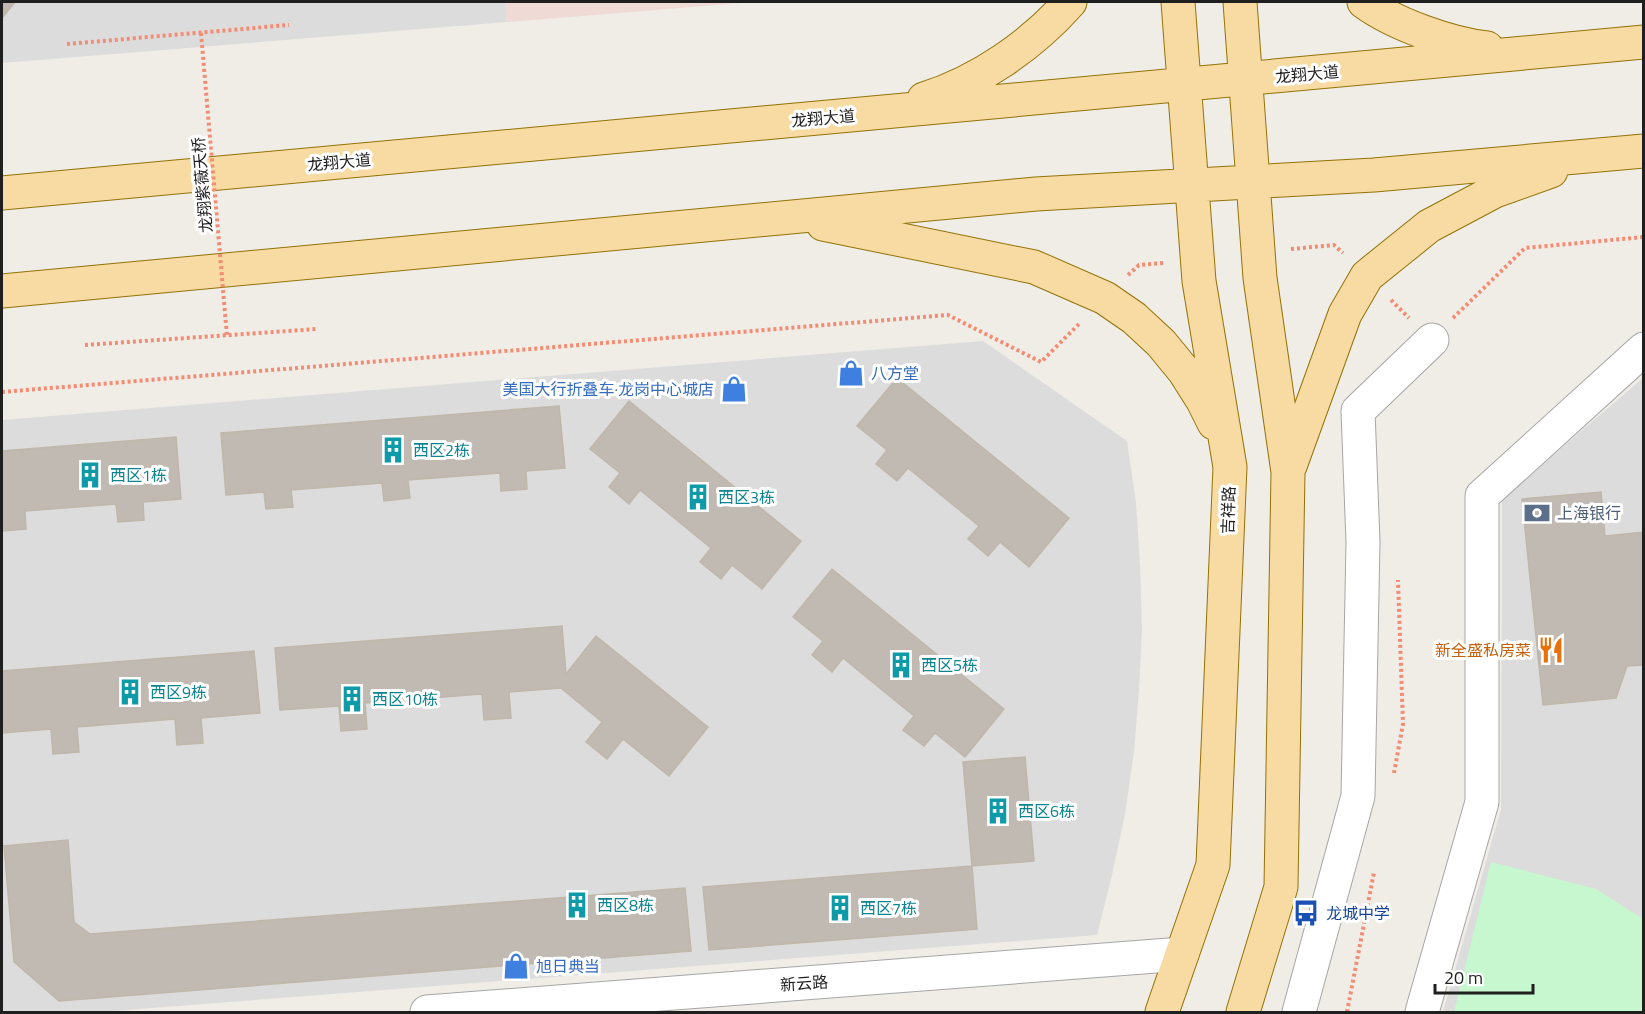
<svg xmlns="http://www.w3.org/2000/svg" width="1645" height="1014" viewBox="0 0 1645 1014" font-family="'Titillium Web','Noto Sans SC',sans-serif">
<style>
.residential{fill:#dddcdc}
.commercial{fill:#efdad6}
.park{fill:#c6f7ce}
.building{fill:#c0bab3;stroke:#c0b6a9;stroke-width:1.5}
.lines{fill:none;stroke-linecap:round;stroke-linejoin:round}
.minor-casing{stroke:#a6a6a6;stroke-width:35}
.major-casing{stroke:#937207;stroke-width:35}
.path{stroke:#f38c74;stroke-width:4;stroke-dasharray:3 3;stroke-linecap:butt}
.minor{stroke:#fff;stroke-width:33}
.major{stroke:#f7dba3;stroke-width:33}
.path-bridge{stroke:#f38c74;stroke-width:4;stroke-dasharray:3 3;stroke-linecap:butt}
.labels{text-anchor:middle;stroke-width:6;stroke-linejoin:round;paint-order:stroke}
.street-label{font-size:16px;fill:#1f1f1f;stroke:#fff}
.shop-label{font-size:16px;fill:#366cbe;stroke:#fff;text-anchor:start}
.culture-label{font-size:16px;fill:#0d838f;stroke:#fff;text-anchor:start}
.service-label{font-size:16px;fill:#4e5e75;stroke:#fff;text-anchor:start}
.food-label{font-size:16px;fill:#c56008;stroke:#fff;text-anchor:end}
.transit-label{font-size:16px;fill:#164399;stroke:#fff;text-anchor:start}
</style>
<rect width="100%" height="100%" fill="#efede6"/>
<!-- residential -->
<path class="residential" d="M2,2H505L507,22L2,63Z
M983,341L1127,441L1136,503L1140,565L1142,628L1139,690L1134,752L1125,814L1112,875L1097,935L100,1012H2V420Z
M1643,378V1012H1443L1501,809L1502,499Z"/>
<!-- commercial -->
<path class="commercial" d="M505,2H754L507,22Z"/>
<!-- park -->
<path class="park" d="M1491,862L1596,889L1643,919V1012H1454Z"/>
<!-- building -->
<path class="building" d="M2,2H15L3,17L2,16Z
M897,378L1069,518L1029,567L1000,542L988,556L968,539L979,526L908,468L897,481L876,464L887,450L857,426Z
M629,401L801,541L762,589L732,565L721,579L700,562L711,548L640,490L629,504L609,487L620,473L590,449Z
M559,406L565,468L526,471L527,489L501,491L500,473L408,480L410,498L384,501L382,483L291,490L293,507L266,509L264,492L226,495L221,433Z
M176,437L181,499L143,502L144,520L118,522L116,504L25,511L26,529L2,531V451Z
M1601,492L1605,536L1644,532V665L1627,666L1616,698L1543,705L1522,499Z
M832,569L1004,709L965,757L935,733L924,746L903,730L914,716L843,658L832,672L812,655L823,641L793,617Z
M562,626L566,674L596,636L708,727L669,776L623,739L607,759L586,742L602,722L561,688L509,692L511,718L484,720L482,694L365,703L367,729L341,731L339,706L280,710L275,648Z
M254,651L260,713L201,718L203,743L177,745L175,719L77,727L79,752L53,754L51,729L2,733V671Z
M1025,757L1034,861L972,866L963,762Z
M68,840L74,922L90,934L685,888L691,951L59,1001L14,962L4,846Z
M972,866L977,929L709,950L703,887Z"/>
<g class="lines">
<!-- minor casing -->
<g class="minor-casing">
<path id="minor" d="M427,1012L1182,954
M1299,1012L1358,796L1363,542L1358,411L1432,340
M1422,1012L1482,802V496L1644,349"/>
</g>
<!-- major casing -->
<g class="major-casing">
<path id="major" d="M1240,2L1260,278L1288,472L1281,887L1243,1012
M1364,2C1394,24 1450,44 1487,48
M924,99C979,82 1032,45 1070,2
M2,193L1644,42
M823,224L1034,267L1105,298L1134,318L1161,343L1184,371L1203,401L1214,423
M2,291L1036,194L1374,175L1644,151
M1290,466L1345,314L1367,276L1429,226L1495,191L1551,171
M1162,1012L1213,865L1230,467L1199,281L1178,2"/>
</g>
<!-- path -->
<path class="path" d="M67,44L289,25
M1291,249L1334,245L1343,253
M1128,275L1139,265L1164,263
M1391,300L1409,318
M1453,318L1525,248L1644,237
M85,345L317,329
M2,392L948,315L1041,362L1080,323
M1394,773L1403,724L1398,580
M1347,1012L1374,872"/>
<!-- minor -->
<use href="#minor" class="minor"/>
<!-- major -->
<use href="#major" class="major"/>
<!-- path-bridge -->
<path class="path-bridge" d="M201,33L227,336"/>
</g>
<!-- icons -->
<defs>
<g id="shop-bare" transform="scale(2.07)"><path d="M-5-2.5h2.3a2.7 3.5 0 0 1 5.4 0H5L5.5 6h-11ZM-1.5-2.5h3a1.5 2.3 0 0 0-3 0Z" fill="#3f7fe0" stroke="#fff" stroke-width="2.5" paint-order="stroke"/></g>
<g id="building-bare" transform="scale(2.07)"><path d="M-4-6H4V6H1V3H-1V6H-4ZM-2.5-4.3h1.7v1.8h-1.7ZM.8-4.3h1.7v1.8H.8ZM-2.5-1h1.7V.8h-1.7ZM.8-1h1.7V.8H.8Z" fill="#0f9aa8" stroke="#fff" stroke-width="2.5" paint-order="stroke"/></g>
<g id="bank-bare" transform="scale(2.07)"><path d="M-6-4H6V4H-6ZM0-2.3a2.3 2.3 0 1 0 0 4.6a2.3 2.3 0 1 0 0-4.6Z" fill="#5c6f8a" stroke="#fff" stroke-width="2.5" paint-order="stroke"/></g>
<g id="restaurant-bare" transform="scale(2.07)"><path d="M-5-6h1v4h1v-4h1v4h1v-4h1v5L-1.5 .5V6h-2V.5L-5-1ZM5-6V6H3V1.5H1.5Q1.5-4 5-6Z" fill="#e8710a" stroke="#fff" stroke-width="2.5" paint-order="stroke"/></g>
<g id="bus-bare" transform="scale(2.07)"><path d="M-5-6H5V4H4V6H2V4H-2V6H-4V4H-5ZM-3.5-4V0h7V-4ZM-3.5 1.2v1.5H-2V1.2ZM2 1.2v1.5H3.5V1.2Z" fill="#1a4fb4" stroke="#fff" stroke-width="2.5" paint-order="stroke"/></g>
</defs>
<g fill-rule="evenodd">
<use href="#shop-bare" x="851" y="373"/>
<use href="#shop-bare" x="734" y="389"/>
<use href="#building-bare" x="393" y="450"/>
<use href="#building-bare" x="90" y="475"/>
<use href="#building-bare" x="698" y="497"/>
<use href="#bank-bare" x="1537" y="513"/>
<use href="#restaurant-bare" x="1551" y="650"/>
<use href="#building-bare" x="901" y="665"/>
<use href="#building-bare" x="130" y="692"/>
<use href="#building-bare" x="352" y="699"/>
<use href="#building-bare" x="998" y="811"/>
<use href="#building-bare" x="577" y="905"/>
<use href="#building-bare" x="840" y="908"/>
<use href="#bus-bare" x="1306" y="913"/>
<use href="#shop-bare" x="516" y="966"/>
</g>
<g class="labels">
<!-- street labels -->
<g class="street-label">
<text transform="translate(1307 74) rotate(-5)" y="6">龙翔大道</text>
<text transform="translate(823 118) rotate(-5)" y="6">龙翔大道</text>
<text transform="translate(339 162) rotate(-5)" y="6">龙翔大道</text>
<text transform="translate(202 185) rotate(-95)" y="6">龙翔紫薇天桥</text>
<text transform="translate(1228 510) rotate(-88)" y="6">吉祥路</text>
<text transform="translate(804 983) rotate(-4)" y="6">新云路</text>
</g>
<!-- shop labels -->
<g class="shop-label">
<text x="871" y="379">八方堂</text>
<text x="714" y="395" text-anchor="end">美国大行折叠车·龙岗中心城店</text>
<text x="536" y="972">旭日典当</text>
</g>
<!-- culture labels -->
<g class="culture-label">
<text x="413" y="456">西区2栋</text>
<text x="110" y="481">西区1栋</text>
<text x="718" y="503">西区3栋</text>
<text x="921" y="671">西区5栋</text>
<text x="150" y="698">西区9栋</text>
<text x="372" y="705">西区10栋</text>
<text x="1018" y="817">西区6栋</text>
<text x="597" y="911">西区8栋</text>
<text x="860" y="914">西区7栋</text>
</g>
<!-- service labels -->
<g class="service-label">
<text x="1557" y="519">上海银行</text>
</g>
<!-- food labels -->
<g class="food-label">
<text x="1531" y="656">新全盛私房菜</text>
</g>
<!-- transit labels -->
<g class="transit-label">
<text x="1326" y="919">龙城中学</text>
</g>
</g>
<!-- border -->
<rect width="1645" height="1014" fill="none" stroke="#1f1f1f" stroke-width="6"/>
<!-- scale -->
<path d="M1435 984v9h98v-9" fill="none" stroke="#1f1f1f" stroke-width="3"/>
<text x="1444" y="984" font-size="18" fill="#1f1f1f" stroke="#ffffff" stroke-width="4.5" paint-order="stroke">20 m</text>
</svg>
